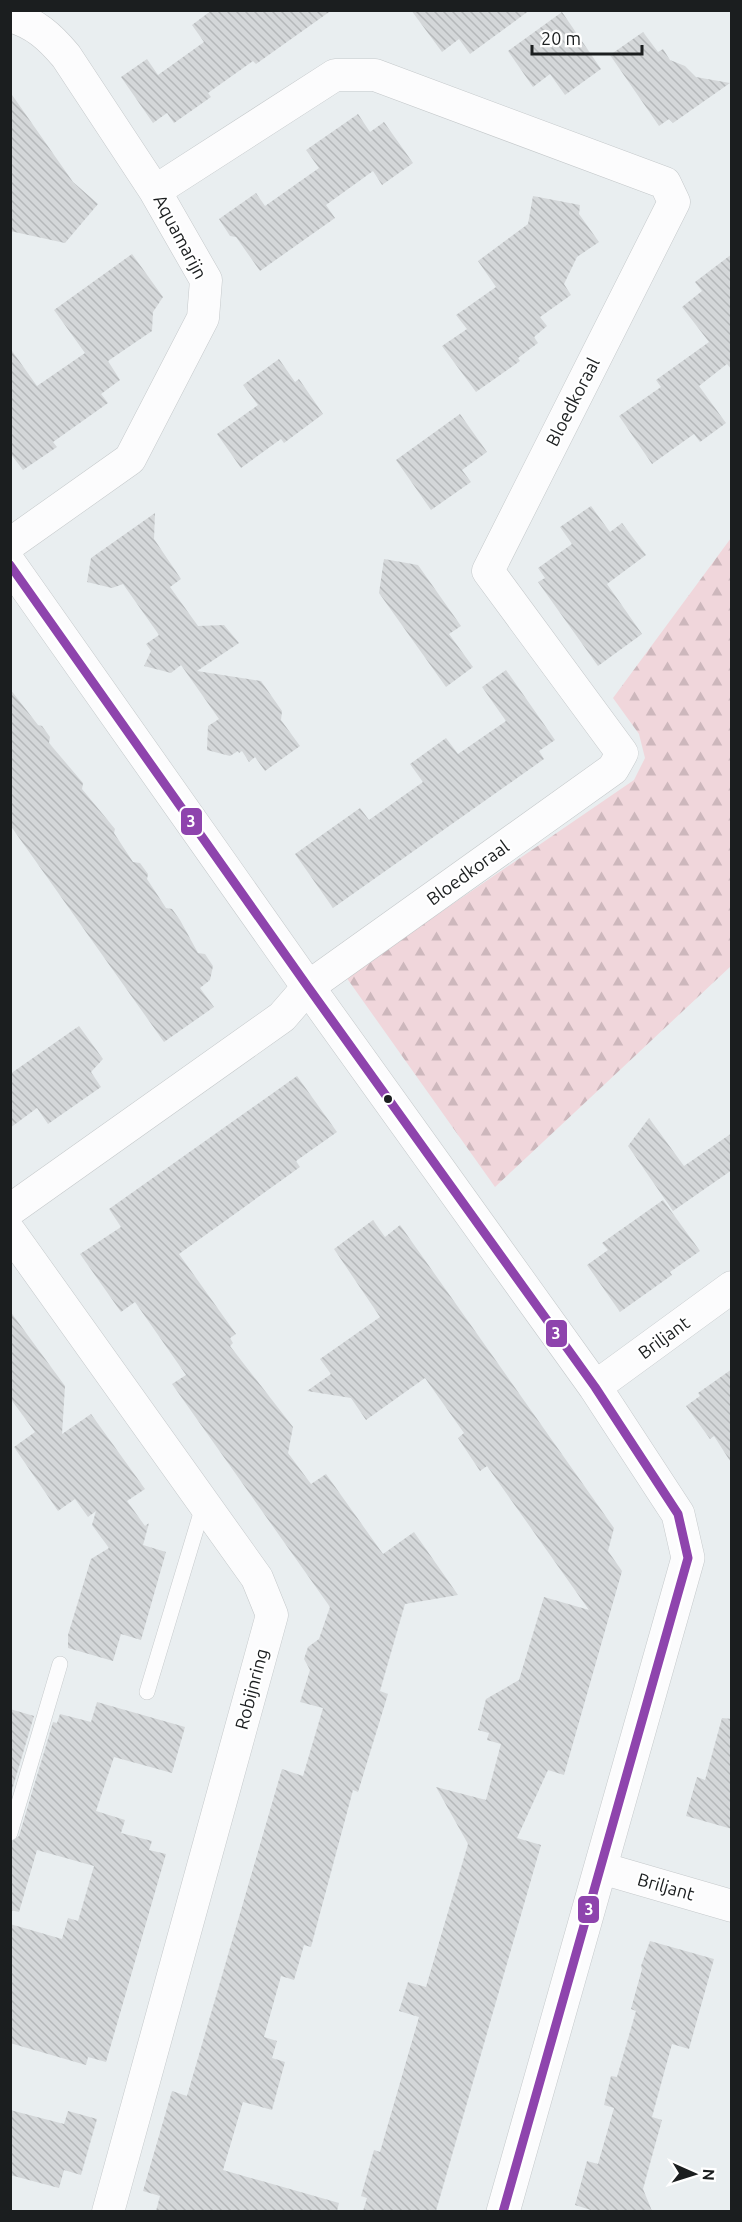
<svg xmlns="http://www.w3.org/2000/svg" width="742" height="2222" viewBox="0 0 742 2222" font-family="Ubuntu,sans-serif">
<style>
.forest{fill:url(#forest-firs)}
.building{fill:url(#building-back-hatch)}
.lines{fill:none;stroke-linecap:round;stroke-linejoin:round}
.lane-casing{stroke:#c5c9cb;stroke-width:16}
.street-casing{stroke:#c5c9cb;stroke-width:33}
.secondary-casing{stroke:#c5c9cb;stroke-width:34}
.lane{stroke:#fcfcfd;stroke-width:15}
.street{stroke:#fcfcfd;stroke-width:32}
.secondary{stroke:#fcfcfd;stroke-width:33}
.bus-1-casing{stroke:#fff;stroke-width:14}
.bus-1{stroke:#8e44ad;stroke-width:9}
.bus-dot{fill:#1b1e1f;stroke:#fff;stroke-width:2}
.labels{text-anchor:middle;stroke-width:4.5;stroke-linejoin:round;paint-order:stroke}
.street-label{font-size:18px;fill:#1b1e1f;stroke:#fff}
.line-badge{stroke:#fff;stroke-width:2}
.badge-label{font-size:16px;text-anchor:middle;font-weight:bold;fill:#fff}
</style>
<defs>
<pattern id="forest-firs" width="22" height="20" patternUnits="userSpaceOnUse" patternTransform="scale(1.5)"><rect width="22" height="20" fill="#f0d6db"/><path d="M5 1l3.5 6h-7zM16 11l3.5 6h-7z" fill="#cdb7bc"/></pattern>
<pattern id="building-back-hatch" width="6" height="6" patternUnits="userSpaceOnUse" patternTransform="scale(1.5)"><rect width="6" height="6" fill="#d4d7d9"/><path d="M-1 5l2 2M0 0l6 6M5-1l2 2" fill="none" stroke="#b5b8ba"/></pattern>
</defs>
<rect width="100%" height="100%" fill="#e9eef0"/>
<!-- forest -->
<path class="forest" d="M731,538V966L495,1187L346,977L634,780L645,758L639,734L613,698Z"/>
<!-- building -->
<path class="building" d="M212,10H332L256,64L253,61L208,93L211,97L174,123L167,113L153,123L121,77L147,59L158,75L204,42L192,25Z
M411,10H530L470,54L459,39L442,52Z
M562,12L601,69L565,95L550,74L533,87L508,51Z
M643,32L658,52L663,49L670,60L685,66L696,77L730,83L673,123L669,119L659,126L610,55Z
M10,92L73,182L98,204L65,243L10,231Z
M358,114L370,132L384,122L413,163L382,185L373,171L326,205L335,218L260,271L236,237L230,236L219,219L256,193L265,206L319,168L306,150Z
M533,196L580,205L579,214L599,242L577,257L564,284L571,295L540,317L547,326L534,337L538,343L518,358L520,361L476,392L442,346L467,329L456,315L496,287L478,261L528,224Z
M132,254L163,297L153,312L152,331L108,361L120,380L101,394L108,403L53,442L57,447L23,470L10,453V348L37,386L85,353L54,310Z
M732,254V370L727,364L699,386L726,423L700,442L694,434L652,464L619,416L661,387L656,380L709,342L682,307L702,291L695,282Z
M279,359L295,382L299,379L323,414L284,443L281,439L241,468L217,434L258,405L243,385Z
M460,414L487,452L462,470L471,482L431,510L396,460Z
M591,506L610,532L622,523L646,555L607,584L642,634L598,666L538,582L545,578L538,568L572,544L560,527Z
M155,513L154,539L181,579L170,587L198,626L224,625L239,643L197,671L261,681L282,711L281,720L300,746L265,771L255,757L249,762L242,751L239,753L238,751L230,756L207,750L208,726L219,719L181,665L171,673L144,666L151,651L146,644L159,635L123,584L112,588L87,582L91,558Z
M384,559L418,565L461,626L449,634L473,667L446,687L379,593Z
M506,670L555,740L539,751L544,759L333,908L295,854L360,808L369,820L423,782L410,764L446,738L458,754L506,721L482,687Z
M10,689L38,725L42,726L50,737L49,743L83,783L82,789L115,829L114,833L133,862L140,863L148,874L147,879L166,908L172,909L180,920L198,953L205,954L213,966L210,980L200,988L214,1007L164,1042L10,825Z
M79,1026L103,1059L91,1072L101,1087L48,1124L37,1108L10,1128V1074Z
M297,1076L337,1132L296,1161L300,1167L179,1254L236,1334L230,1338L233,1343L230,1346L293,1427L288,1453L311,1484L326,1474L383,1554L414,1532L458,1595L405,1604L380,1691L388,1694L358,1792L353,1790L311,1947L304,1945L294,1980L281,1976L264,2037L277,2041L272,2058L285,2062L272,2110L243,2102L223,2170L339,2203L337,2211H156L160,2196L143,2191L172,2091L187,2096L282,1769L303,1776L323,1708L300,1702L310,1670L304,1659L308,1647L319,1639L330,1607L172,1384L186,1375L135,1302L121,1312L80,1254L121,1227L109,1209Z
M649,1118L684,1166L732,1133V1170L673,1211L628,1146Z
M663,1200L700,1251L670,1272L672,1275L620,1312L587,1265L608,1250L602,1243Z
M373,1220L385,1237L400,1225L451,1297L614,1528L608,1551L622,1571L564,1775L548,1770L517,1838L541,1845L436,2211H363L367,2198L361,2196L374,2150L380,2152L419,2017L399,2011L408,1982L426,1987L468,1844L436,1787L486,1800L501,1744L487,1740L489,1733L478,1730L486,1699L519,1680L544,1597L589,1610L487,1466L480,1471L458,1438L464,1433L425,1378L366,1420L351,1398L307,1391L331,1374L320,1359L380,1317L334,1249Z
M10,1311L65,1386L62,1434L91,1414L145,1489L127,1501L145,1526L149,1523L143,1545L166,1552L141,1640L121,1634L113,1661L68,1648V1635L91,1559L109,1548L92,1525L96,1511L88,1517L75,1499L58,1511L14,1447L35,1432L10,1398Z
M732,1369V1464L714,1436L710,1439L686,1406L700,1396L698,1393Z
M97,1702L185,1727L172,1773L114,1757L96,1811L125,1820L121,1833L152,1841L149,1850L166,1854L106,2062L88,2057L86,2065L10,2043V1924L62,1939L68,1918L78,1921L94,1866L37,1850L19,1912L10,1910V1843L19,1836L53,1722L57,1723L60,1714L91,1722Z
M10,1709L34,1716L10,1797Z
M722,1718L732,1719V1829L686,1816L697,1777L705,1780Z
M650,1941L714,1959L689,2049L672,2044L652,2117L662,2120L643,2189L652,2211H594L575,2205L587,2161L598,2164L614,2108L604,2105L611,2076L617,2077L636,2011L631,2009L642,1969L641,1966Z
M10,2110L64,2124L68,2111L97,2119L81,2175L64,2170L59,2188L10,2175Z"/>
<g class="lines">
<!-- lane casing -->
<g class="lane-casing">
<path id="lane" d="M147,1692L204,1503
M10,1833L60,1664"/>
</g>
<!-- street casing -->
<g class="street-casing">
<path id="street" d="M10,16C35,23 50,37 66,56L155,191L206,280L203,318L130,459L10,544
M10,1210L282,1017L308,987L613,769L622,753L488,571L674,202L665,183L375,75H335L155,191
M10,1232L257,1578L272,1615L108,2212
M595,1387L732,1287
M601,1868L732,1906"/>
</g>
<!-- secondary casing -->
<g class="secondary-casing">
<path id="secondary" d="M10,564L308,987L595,1387L678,1514L688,1558L503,2212"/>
</g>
<!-- lane -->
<use href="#lane" class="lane"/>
<!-- street -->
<use href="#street" class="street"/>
<!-- secondary -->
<use href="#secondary" class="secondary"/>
<!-- bus-1 casing -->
<g class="bus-1-casing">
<path id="bus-1" d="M10,565L308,987L595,1387L678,1514L688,1558L503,2212"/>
</g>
<!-- bus-1 -->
<use href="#bus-1" class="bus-1"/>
</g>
<!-- markers -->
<circle class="bus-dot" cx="388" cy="1099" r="5"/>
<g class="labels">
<!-- street labels -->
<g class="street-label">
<text transform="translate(180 237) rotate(62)" y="6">Aquamarijn</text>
<text transform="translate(573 402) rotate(-63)" y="6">Bloedkoraal</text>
<text transform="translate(468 873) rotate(-36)" y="6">Bloedkoraal</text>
<text transform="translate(664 1338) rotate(-36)" y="6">Briljant</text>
<text transform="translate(252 1689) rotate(-75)" y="6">Robijnring</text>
<text transform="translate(666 1887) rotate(16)" y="6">Briljant</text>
</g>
</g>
<g class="line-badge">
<rect x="180" y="807" width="23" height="29" rx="6" fill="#8e44ad"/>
<rect x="545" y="1319" width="23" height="29" rx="6" fill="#8e44ad"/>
<rect x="577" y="1895" width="23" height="29" rx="6" fill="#8e44ad"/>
</g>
<g class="badge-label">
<text x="191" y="827">3</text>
<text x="556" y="1339">3</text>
<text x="589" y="1915">3</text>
</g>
<!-- border -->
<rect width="742" height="2222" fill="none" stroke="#1b1e1f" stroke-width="24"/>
<!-- north arrow -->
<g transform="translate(694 2174) rotate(93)" stroke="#ffffff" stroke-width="4.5" paint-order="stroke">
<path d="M0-4.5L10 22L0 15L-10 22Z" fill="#1b1e1f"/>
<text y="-9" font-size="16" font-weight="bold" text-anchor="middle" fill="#1b1e1f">N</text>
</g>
<!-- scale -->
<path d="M532 45v9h110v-9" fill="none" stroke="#1b1e1f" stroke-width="3"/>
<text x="541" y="45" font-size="18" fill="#1b1e1f" stroke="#ffffff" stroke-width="4.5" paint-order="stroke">20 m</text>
</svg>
